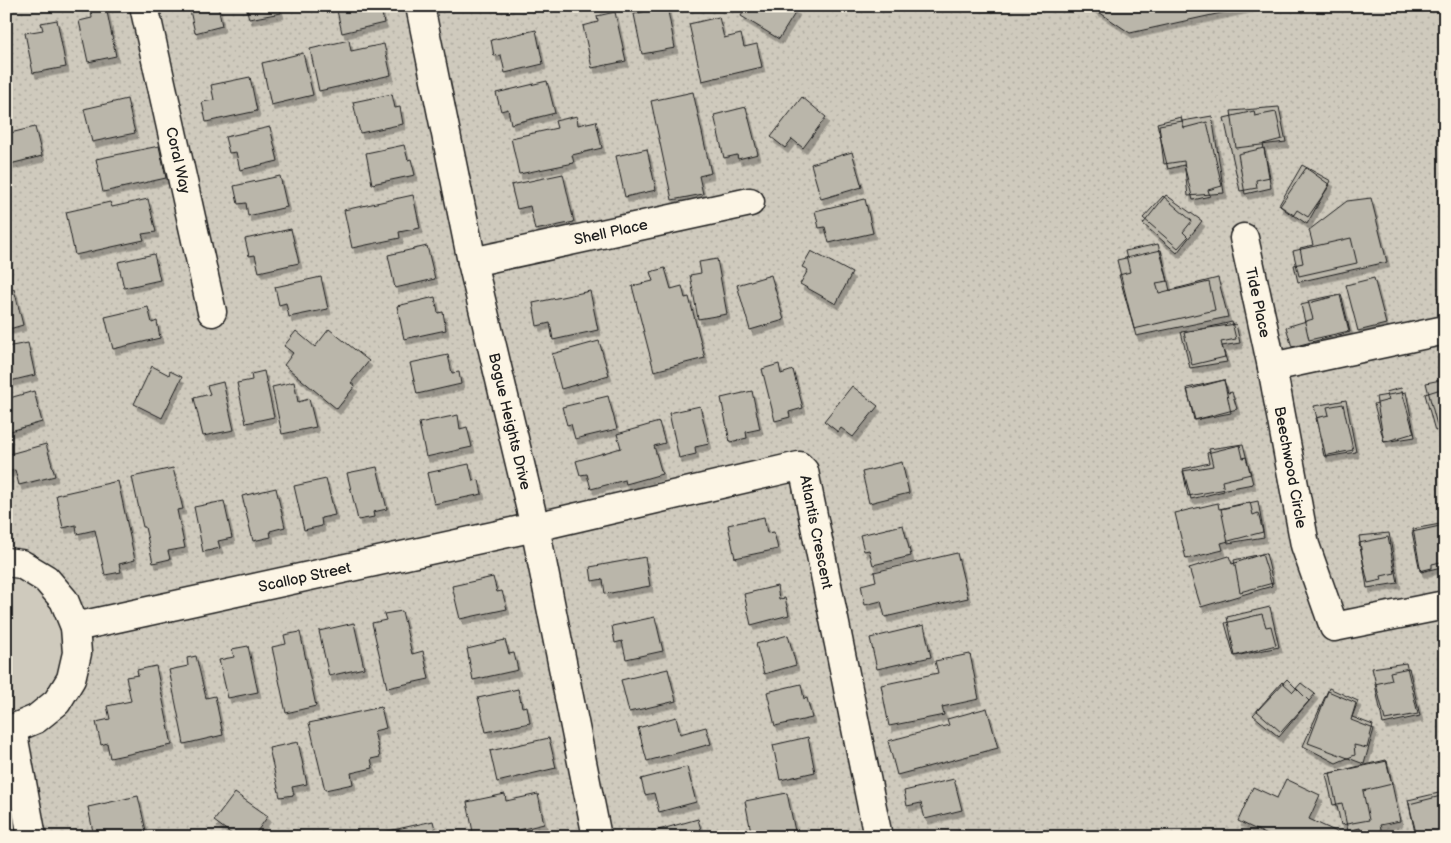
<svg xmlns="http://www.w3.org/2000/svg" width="1451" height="843" viewBox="0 0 1451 843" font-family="'Balsamiq Sans',sans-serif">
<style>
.grass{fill:url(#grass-dots);stroke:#76736c}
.park{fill:#cfcabd;stroke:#76736c}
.building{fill:#bab6aa;stroke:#1c1c1c;filter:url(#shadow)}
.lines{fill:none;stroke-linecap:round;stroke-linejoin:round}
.street-casing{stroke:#1c1c1c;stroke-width:31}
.street{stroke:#fcf5e5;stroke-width:28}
.labels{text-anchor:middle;stroke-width:5;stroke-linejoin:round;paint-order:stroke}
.street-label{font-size:15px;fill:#1c1c1c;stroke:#fcf5e5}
</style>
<defs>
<pattern id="grass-dots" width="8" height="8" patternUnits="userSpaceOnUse" patternTransform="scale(1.25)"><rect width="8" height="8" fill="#cfcabd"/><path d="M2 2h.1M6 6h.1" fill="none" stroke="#b1ada2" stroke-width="1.8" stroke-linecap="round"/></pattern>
<filter id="shadow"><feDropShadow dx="3" dy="5.5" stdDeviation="0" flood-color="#0004"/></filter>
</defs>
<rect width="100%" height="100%" fill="#eee8d9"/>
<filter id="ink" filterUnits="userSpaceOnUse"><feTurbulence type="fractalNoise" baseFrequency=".02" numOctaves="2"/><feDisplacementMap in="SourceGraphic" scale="10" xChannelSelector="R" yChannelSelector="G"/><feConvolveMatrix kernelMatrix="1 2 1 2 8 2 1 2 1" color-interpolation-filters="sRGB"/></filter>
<g filter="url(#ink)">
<!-- grass -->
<path class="grass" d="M6,6H1445V837H6Z"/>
<!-- park -->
<path class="park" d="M6,566L61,603L66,679L6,726Z"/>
<!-- building -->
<path class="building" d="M189,6H218L222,26L195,33Z
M246,6H279L281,13L249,19Z
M336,6H376L377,10L381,9L384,23L342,33Z
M650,6H667L675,48L642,54L634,14L651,10Z
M747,6H791L797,10L779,39L741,16Z
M1090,6H1253L1130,33Z
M106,7L116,56L88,62L79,21L92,18L91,10Z
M615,12L626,61L592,68L583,26L598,22L597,16Z
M719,17L724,38L741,34L744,47L757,44L762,67L702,81L689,24Z
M57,20L66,67L33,73L25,33L43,30L41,23Z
M536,30L543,64L505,73L501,55L494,56L491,40Z
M349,40L351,51L384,44L391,75L319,91L310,49Z
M303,53L313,95L271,105L262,63Z
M250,77L257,111L206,122L202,102L214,100L211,85Z
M547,81L555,113L511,124L508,109L501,111L496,93Z
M693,92L711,173L699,176L703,194L672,200L651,101Z
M392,94L395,108L400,107L403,124L360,133L353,102Z
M802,97L826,117L803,148L792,139L785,148L771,137Z
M127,99L135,133L92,142L84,109Z
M746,107L758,154L738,159L737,155L724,158L714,115Z
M1279,107L1286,142L1236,148L1231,111Z
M1254,111L1255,116L1276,112L1282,139L1263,144L1270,177L1256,180L1257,188L1240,191L1224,118Z
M577,116L578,125L596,121L602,148L572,155L574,163L519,174L511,138L557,128L555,121Z
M1212,116L1224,193L1188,196L1184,161L1164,164L1159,125Z
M1181,117L1184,128L1207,122L1222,186L1208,190L1210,196L1193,200L1184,165L1168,169L1157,123Z
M35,127L42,156L6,165V134Z
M270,127L278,161L240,170L236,152L229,153L225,137Z
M404,145L408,160L411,159L415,175L372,184L366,153Z
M159,146L166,178L103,192L96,159Z
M1264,148L1271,188L1245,194L1238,154Z
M647,149L656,190L625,197L616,156Z
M852,152L862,187L821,199L811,164Z
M1302,165L1331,181L1307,224L1279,205Z
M1306,168L1330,185L1308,217L1297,210L1293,216L1280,206Z
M563,174L574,222L535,230L530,206L517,209L511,185Z
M280,176L287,207L248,216L246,203L238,204L234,186Z
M413,195L420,228L399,232L400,238L352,248L344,210Z
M1166,195L1202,221L1177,253L1143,224Z
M1163,196L1192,221L1183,232L1188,237L1178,248L1143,218Z
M1371,198L1387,262L1298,282L1294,265L1303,263L1300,248L1313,245L1309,230L1347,201Z
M148,199L156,232L142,234L144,240L75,255L66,212L110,202L112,207Z
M865,199L873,233L829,243L825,227L819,228L815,211Z
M291,229L299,263L259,272L255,255L249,256L245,239Z
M1351,238L1357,263L1299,276L1293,251Z
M1158,244L1168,281L1156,283L1159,293L1218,278L1228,317L1136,336L1119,275L1130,272L1125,251Z
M427,246L435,279L395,288L388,255Z
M1161,250L1170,291L1209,282L1215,310L1134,329L1117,260Z
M811,251L852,273L836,304L800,284L808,270L802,267Z
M154,254L160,280L124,288L118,262Z
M717,259L727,314L698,319L690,275L701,273L699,262Z
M665,268L671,289L682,286L685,298L689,297L705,358L654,371L632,286L653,281L650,272Z
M771,275L784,320L750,330L737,285Z
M321,277L328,309L289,317L286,303L279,305L275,287Z
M1374,278L1386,324L1358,331L1346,285Z
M14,289L23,325L6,330V291Z
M590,291L598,330L553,340L550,323L537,326L533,303Z
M1341,294L1350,332L1292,347L1286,327L1313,319L1308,301Z
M1340,295L1349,331L1309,340L1301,305Z
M435,297L438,313L443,312L446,330L404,339L397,306Z
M148,307L152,323L157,321L160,338L113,349L105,317Z
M1232,322L1236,339L1221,342L1225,357L1192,365L1184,333Z
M1236,324L1240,343L1222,346L1227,362L1190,368L1181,332Z
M329,329L369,361L351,383L355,386L337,409L284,365L293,353L284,346L296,331L315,347Z
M599,341L609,375L561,389L552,354Z
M28,343L35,375L6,382V347Z
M448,355L452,373L459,372L461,384L417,394L410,363Z
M779,364L781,374L793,370L803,408L789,412L790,417L775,421L762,369Z
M152,366L169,375L170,371L182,377L162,418L134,404Z
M264,371L274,417L246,423L237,383L252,380L251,374Z
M1445,379V427L1438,429L1426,383Z
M1224,380L1228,393L1232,392L1237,409L1195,420L1187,390Z
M1224,380L1231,413L1194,420L1187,388Z
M223,382L234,430L203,436L194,398L210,394L207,386Z
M294,382L298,402L309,399L316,427L282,434L272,387Z
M1442,382H1445V428L1435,431L1425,394L1444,388Z
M852,386L878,406L853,437L841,428L838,432L824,421Z
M1401,388L1414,433L1384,442L1374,404L1389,400L1386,392Z
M34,391L42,422L7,432L6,399Z
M752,391L760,429L746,432L747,438L730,442L721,398Z
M1406,392L1415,437L1384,442L1376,397Z
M608,396L617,429L575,439L571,424L567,425L562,407Z
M1346,400L1356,452L1326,457L1314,406Z
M1343,404L1353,450L1324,456L1316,418L1329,415L1327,407Z
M700,406L709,444L695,447L696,454L679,458L669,413Z
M458,415L460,429L467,427L472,447L426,457L419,423Z
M659,422L665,443L654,446L662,474L626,484L625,480L591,489L587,474L580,475L576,461L621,448L617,434Z
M46,444L55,476L19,485L15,470L7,472L6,455Z
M1243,444L1253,484L1188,496L1183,471L1213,466L1209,449Z
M1240,445L1243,458L1246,457L1251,474L1222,481L1224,491L1191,499L1183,469L1209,463L1207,453Z
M902,462L909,493L869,503L862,472Z
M469,464L473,481L479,480L482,494L434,504L427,473Z
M377,467L387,509L373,512L374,517L358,520L347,473Z
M173,468L183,509L177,510L185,548L168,551L170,559L153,563L145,527H143L132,477Z
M326,479L335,515L321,518L322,526L304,530L294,486Z
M118,481L135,560L119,564L121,572L105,575L95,530L77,534L76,525L63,528L56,495Z
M276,488L285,527L270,531L271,537L253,541L242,496Z
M224,501L232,538L218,541L220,548L203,552L194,507Z
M1258,501L1264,537L1228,543L1221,509Z
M1250,502L1253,515L1258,513L1263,532L1221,543L1223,550L1186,559L1175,513L1218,503L1219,509Z
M764,517L767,533L774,532L778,549L735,558L728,525Z
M1440,524L1445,546V566L1421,572L1413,529Z
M903,525L911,556L873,565L869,550L864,551L860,535Z
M1440,526L1445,547V561L1432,564V568L1420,571L1412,532Z
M1389,533L1398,583L1367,588L1359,536Z
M1388,537L1395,573L1381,576L1382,580L1368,583L1359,543Z
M957,553L968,598L885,617L881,601L865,605L861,585L876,581L874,572Z
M1266,553L1273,583L1240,592L1234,560Z
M1262,554L1272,586L1201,607L1189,568L1229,556L1232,564Z
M645,557L650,586L605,594L603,579L592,581L590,567Z
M493,577L497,592L502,591L507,609L460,619L452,586Z
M777,586L779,599L785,598L789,615L751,625L744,594Z
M1270,607L1279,647L1235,656L1227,617Z
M402,611L412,654L423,651L429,679L387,688L372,623L386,620L384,614Z
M1262,614L1266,627L1271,626L1276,645L1234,656L1225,623Z
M655,617L663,651L626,659L622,641L615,643L612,626Z
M354,623L364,668L329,676L319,631Z
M924,625L931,657L877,669L870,638Z
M300,632L316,706L286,713L272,647L286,644L284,635Z
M788,635L796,665L764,674L756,644Z
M505,640L509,654L514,653L518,670L473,680L467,649Z
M248,646L258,692L228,698L219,660L234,657L232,649Z
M970,654L979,699L942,707L944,715L889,726L881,685L938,673L935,661Z
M196,656L206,698L215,696L223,735L184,744L169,670L188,666L187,658Z
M1406,663L1418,714L1385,720L1372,668Z
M156,666L172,745L110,758L107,743L101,745L96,722L110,719L107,706L131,701L126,677L138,675L137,670Z
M1409,668L1420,716L1383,724L1375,684L1392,680L1390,672Z
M668,669L676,701L629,712L621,680Z
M1287,679L1309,701L1281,732L1257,711Z
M1282,682L1293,692L1301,683L1315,694L1279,737L1253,715Z
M801,684L804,699L807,698L812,718L775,726L767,692Z
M1329,688L1358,701L1352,717L1373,725L1367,748L1354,745L1355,755L1336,763L1303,746Z
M518,689L522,707L527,706L530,723L486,732L478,698Z
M1328,691L1356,703L1351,720L1374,729L1364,764L1308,743Z
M381,707L386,728L374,731L380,757L371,759L373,768L351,773L353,784L325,790L309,723Z
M987,708L998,748L897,775L888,741L949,725L947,719Z
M676,717L680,734L706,727L711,744L647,761L638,728Z
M808,737L815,772L780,780L773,745Z
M549,738L556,768L497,782L490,751Z
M298,742L307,784L292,787L294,795L280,797L269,748Z
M1386,760L1392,784L1363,791L1369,820L1341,825L1330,773Z
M1387,761L1400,821L1380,825L1383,837H1362L1360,828L1348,831L1342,803L1333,805L1326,774Z
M687,767L696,802L659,812L654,793L645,795L641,779Z
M954,779L962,810L925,819L921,803L907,806L904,791Z
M1286,779L1320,795L1309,819L1337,832L1335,837H1272L1238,821L1253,787L1277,798Z
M1443,792L1445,802V837H1416L1408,800Z
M235,793L268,816L253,837H236L214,821Z
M787,793L796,836L752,837L745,801Z
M505,794L506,801L538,794L544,824L515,831L516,837H474L467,802Z
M138,796L146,831L121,837H94L88,807Z
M1441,796L1445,811V835L1436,837H1417L1409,804Z
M698,819L703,837H652L651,832Z
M433,821L437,837H385L384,832Z
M962,830L964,837H932Z"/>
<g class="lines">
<!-- street casing -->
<g class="street-casing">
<g id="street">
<path id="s1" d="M144,6L212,312"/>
<path id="s2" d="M420,6L472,262L535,527L597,837"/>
<path id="s3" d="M1244,238L1272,367"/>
<path id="s4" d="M472,262L750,202"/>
<path id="s5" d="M1445,330L1272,367L1305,545L1334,627L1445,605"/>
<path d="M6,562L21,564L46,579L64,600L75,627L77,653L71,679L57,702L36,719L12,729L6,730"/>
<path id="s6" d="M75,627L535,527L799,466L804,471L878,837"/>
<path d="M12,729L32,837"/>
</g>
</g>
<!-- street -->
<use href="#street" class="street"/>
</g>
</g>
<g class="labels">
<!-- street labels -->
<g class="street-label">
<text dy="5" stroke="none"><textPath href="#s1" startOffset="158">Coral Way</textPath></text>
<text dy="5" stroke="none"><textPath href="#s4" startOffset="142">Shell Place</textPath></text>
<text dy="5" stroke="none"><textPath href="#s3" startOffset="66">Tide Place</textPath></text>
<text dy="5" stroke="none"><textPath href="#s2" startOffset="425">Bogue Heights Drive</textPath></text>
<text dy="5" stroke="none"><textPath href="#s5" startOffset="279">Beechwood Circle</textPath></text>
<text dy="5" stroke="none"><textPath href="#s6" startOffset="811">Atlantis Crescent</textPath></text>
<text dy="5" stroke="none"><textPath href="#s6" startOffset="235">Scallop Street</textPath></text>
</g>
</g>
<!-- margin -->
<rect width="1451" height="843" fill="none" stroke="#fcf5e5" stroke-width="25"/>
<rect x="12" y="12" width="1426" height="818" fill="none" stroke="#1c1c1c" stroke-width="2" filter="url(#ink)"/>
</svg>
